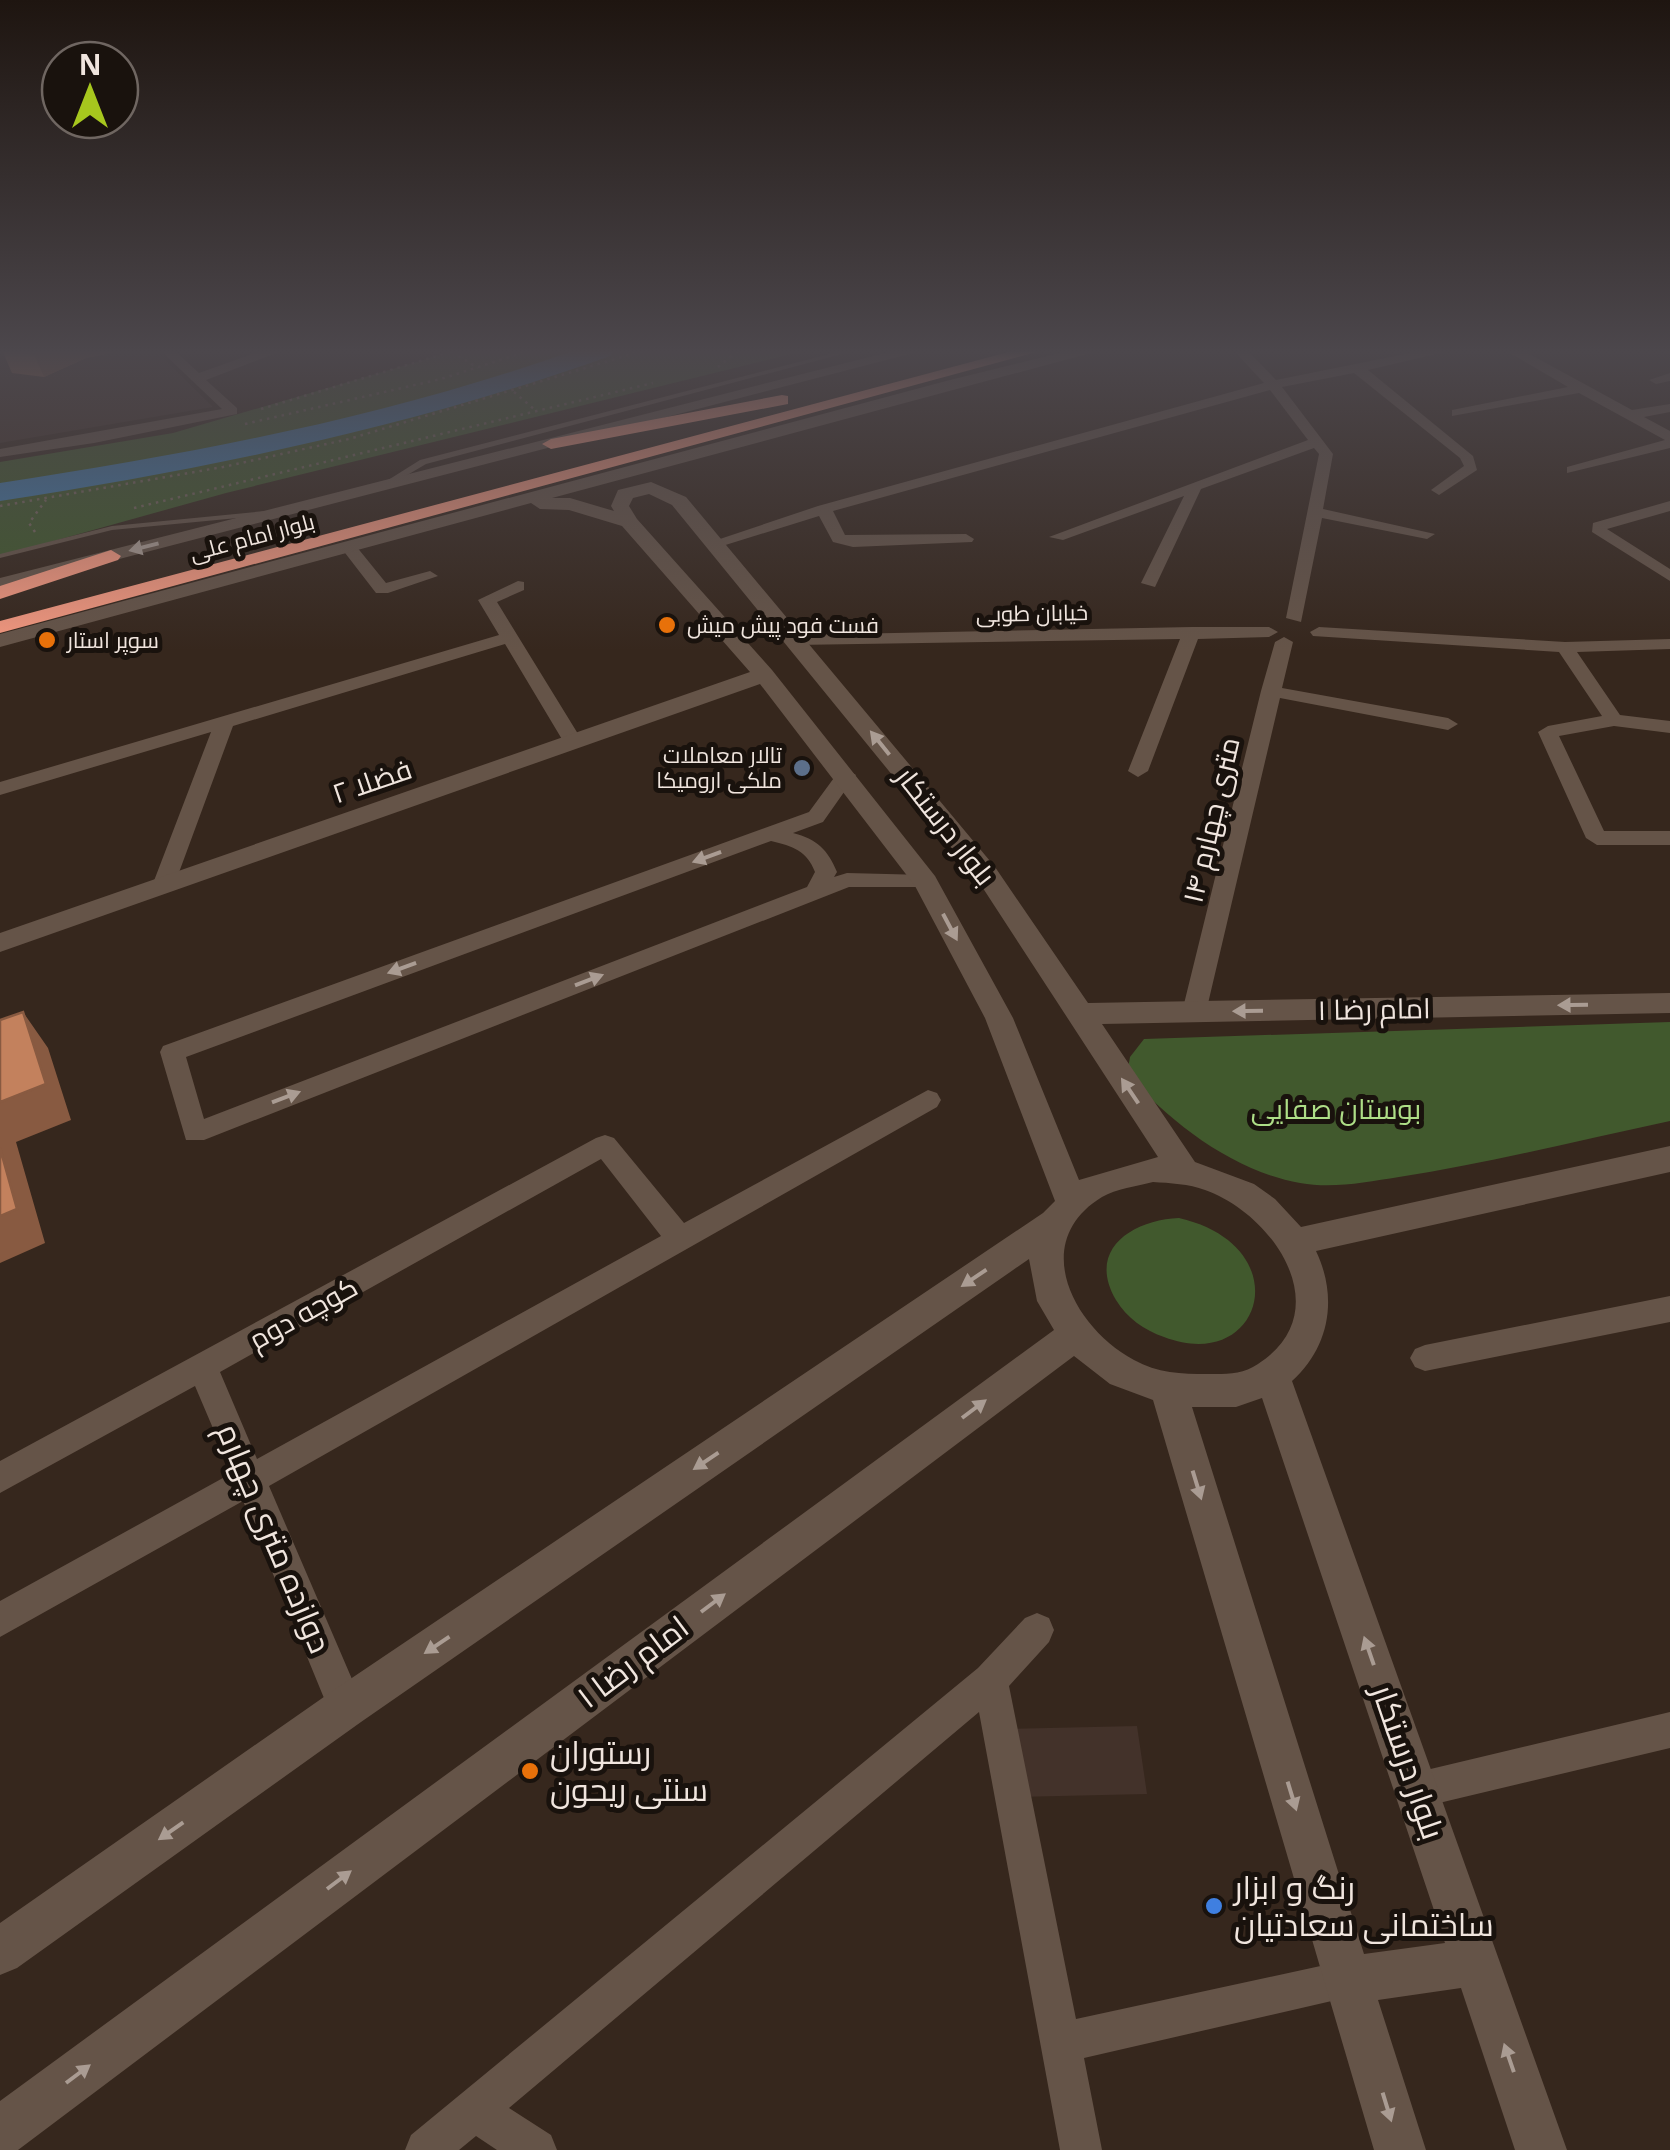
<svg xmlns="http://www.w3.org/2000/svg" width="1670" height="2150" viewBox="0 0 1670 2150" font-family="'Noto Sans',Cairo,sans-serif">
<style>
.commercial{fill:#43322a}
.green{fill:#41592d}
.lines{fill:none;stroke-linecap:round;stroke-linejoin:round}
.river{fill:#427aaa;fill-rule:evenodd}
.path{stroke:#75675e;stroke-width:2.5;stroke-dasharray:2.5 5;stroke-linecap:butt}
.lane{fill:#655448;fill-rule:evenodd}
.street{fill:#655448;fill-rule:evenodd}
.secondary{fill:#655448;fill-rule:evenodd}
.highway{fill:#f4987f;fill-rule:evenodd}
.wall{fill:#a86f50}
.shaded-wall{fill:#885a41}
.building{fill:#c3815d;stroke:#885a41;stroke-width:2.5}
.oneway{fill:#aa9c93}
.food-dot{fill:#e8710a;stroke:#19120d;stroke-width:4}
.service-dot{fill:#5c6f8a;stroke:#19120d;stroke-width:4}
.shop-dot{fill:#3f7fe0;stroke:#19120d;stroke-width:4}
.labels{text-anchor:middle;stroke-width:10;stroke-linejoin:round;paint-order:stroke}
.far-street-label{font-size:22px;fill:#f0e5de;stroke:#19120d}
.far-poi-label{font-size:22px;fill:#f0e5de;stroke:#19120d;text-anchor:start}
.street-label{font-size:28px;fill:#f0e5de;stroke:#19120d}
.park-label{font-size:28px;fill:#aede87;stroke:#19120d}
.near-street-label{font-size:32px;fill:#f0e5de;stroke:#19120d}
.near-poi-label{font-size:32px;fill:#f0e5de;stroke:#19120d;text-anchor:start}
</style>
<rect width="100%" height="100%" fill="#36271d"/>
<!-- commercial -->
<path class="commercial" d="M0,350H155L213,407L0,443Z
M1137,1726L1147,1794L1015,1797L1009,1729Z"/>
<!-- green -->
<path class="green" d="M458,350H808L226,493L0,556V462L173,433Z
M1670,1022V1121C1580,1140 1490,1163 1399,1177C1366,1182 1333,1189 1300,1183C1233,1171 1171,1123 1127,1074L1130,1057L1144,1039Z
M1179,1218C1300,1246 1263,1375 1164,1337C1144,1330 1127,1318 1116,1300C1086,1249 1133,1220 1179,1218Z"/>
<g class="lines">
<!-- river -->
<path class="river" d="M575,350H614L610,356C412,427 208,469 0,501V483C196,453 388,417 575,350Z"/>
<!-- path -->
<path class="path" d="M452,352L478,368
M718,367L739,350
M514,392L535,410
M261,409L457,350
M245,424L441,379L531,350
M0,506L223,467L349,439L645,350
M134,508L653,383
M35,532L29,523L46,500"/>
<!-- lane -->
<path class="lane" d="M845,350H857L426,464L392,484L385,482L420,460Z
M265,511H268V515L112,530L0,558V554L112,526Z"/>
<!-- street -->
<path class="street" d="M160,350H174L199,373L264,350H284L206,380L237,408V414L94,443L0,457V449L222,409Z
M1233,350H1247L1276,380L1425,350H1453L1368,370L1473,456L1477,470L1439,495L1431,490L1464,466L1460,458L1354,373L1282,387L1333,454L1323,509L1435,534L1427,539L1322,518L1301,622L1286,618L1319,454L1314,448L1201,489L1155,587L1141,583L1184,496L1063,540L1049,537L1308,440L1270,390L833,511L845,535L966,534L974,539L972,542L853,547L833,542L819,516L719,547L705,544L818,506L1264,383Z
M1505,350H1522L1632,410L1670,404V412L1644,417L1670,431V448L1567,473V467L1665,440L1579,393L1452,416V410L1568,387Z
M1670,373V381L1656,384L1649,380Z
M1670,501V511L1607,529L1670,569V581L1592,532L1593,523Z
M350,544L356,546L386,583L430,571L438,576L388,593H376L342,549Z
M518,581L524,582V590L497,602L583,742L580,746H566L505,644L233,726L174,886L163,893L152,886L211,732L0,795V782L499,635L478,600Z
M1192,627H1269L1278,632L1269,637L1198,639L1148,771L1138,777L1128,771L1180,639L795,645L786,640L795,635Z
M1319,627L1565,642L1670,639V649L1577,652L1620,715L1670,721V733L1614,726L1559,736L1604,831H1670V845H1597L1586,838L1538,732L1548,726L1602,716L1559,652L1313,636L1310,632Z
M1284,637L1293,642L1282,688L1448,718L1458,724L1448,730L1280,698L1206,1012L1194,1021L1182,1012L1261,691L1275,642Z
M846,769L856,775L823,822L793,833C817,839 828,850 837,872L834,877L847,873L926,875L934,877L937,882L934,887H849L204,1140H186L160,1052L163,1046L809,812L839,771ZM771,841C793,846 807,851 815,872L807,887L204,1119L186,1057Z
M928,1090L937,1093L941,1100L937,1107L269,1486L364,1707L359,1720L346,1725L333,1720L243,1501L0,1637V1601L232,1473L195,1386L0,1493V1461L596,1138L605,1135L614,1138L684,1223ZM601,1159L661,1236L257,1459L220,1372Z
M1670,1296V1322L1425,1371L1415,1367L1410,1358L1415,1349L1425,1345Z
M1037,1613L1049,1618L1054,1630L1049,1642L1009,1686L1076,2019L1348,1960L1362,1966L1368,1980L1362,1994L1084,2058L1102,2150H1060L979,1712L509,2108L551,2135L557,2150H497L476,2136L459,2150H405L411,2135L978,1668L1025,1618Z
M1670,1712V1748L1418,1808L1405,1803L1400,1790L1405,1777L1418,1772Z"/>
<!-- secondary -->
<path class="secondary" d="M897,350H925L0,590V578Z
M1072,350H1102L552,498H570L614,511L611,506L618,490L651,482L686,497L995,867L1088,1003L1670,993V1013L1102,1024L1195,1162L1254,1184L1275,1199L1301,1227L1670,1146V1172L1316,1251C1338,1297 1330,1347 1292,1381L1567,2150H1515L1461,1988L1378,2000L1426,2150H1374L1153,1400L1110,1384L1074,1356L18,2150H0V2101L1054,1330L1037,1301L1029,1259L361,1722L17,1968L0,1975V1923L331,1692L1043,1213L1055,1201L985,1018L915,886L760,684L0,952V933L750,672L622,526L569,510L540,509L531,503L0,647V634L946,381ZM649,494L672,505L977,879L1158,1157L1079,1180L1013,1018L935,876L772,670L637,519L629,506L633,498ZM1153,1182C1170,1183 1189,1184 1205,1190C1275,1215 1339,1312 1258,1364C1242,1375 1226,1374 1207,1374C1182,1374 1157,1373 1134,1360C1074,1328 1028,1242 1102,1197C1116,1189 1137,1186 1153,1182ZM1262,1398L1445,1943L1364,1954L1192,1407H1236Z"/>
<!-- highway -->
<path class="highway" d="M1016,350H1044L0,633V621Z
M782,395L788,396V404L551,449L542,444L551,439Z
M111,550L121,556L118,560L0,599V586Z"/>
</g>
<!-- wall -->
<path class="wall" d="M2,350H124L86,358L44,377L12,373Z"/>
<!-- shaded-wall -->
<path class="shaded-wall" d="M41,350H124L86,358L44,377L34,354Z
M23,1012L48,1048L71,1120L16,1142L45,1243L0,1263V1102Z"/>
<!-- building -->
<path class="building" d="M11,350H41L34,354Z
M23,1012L46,1084L0,1102V1020Z
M0,1148L17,1209L0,1216Z"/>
<!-- one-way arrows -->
<defs><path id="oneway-solid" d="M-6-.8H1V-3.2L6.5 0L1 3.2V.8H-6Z" transform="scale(2.5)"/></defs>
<g class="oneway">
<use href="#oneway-solid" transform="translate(144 547) rotate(166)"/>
<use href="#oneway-solid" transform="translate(880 743) rotate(-129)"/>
<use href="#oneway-solid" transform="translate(707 857) rotate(160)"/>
<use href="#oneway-solid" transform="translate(950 927) rotate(62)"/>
<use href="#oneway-solid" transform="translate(402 968) rotate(160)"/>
<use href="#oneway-solid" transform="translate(589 980) rotate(-21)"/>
<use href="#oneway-solid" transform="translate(1573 1005) rotate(179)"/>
<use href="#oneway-solid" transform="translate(1248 1011) rotate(179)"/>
<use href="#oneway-solid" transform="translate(1130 1091) rotate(-124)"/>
<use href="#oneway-solid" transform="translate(286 1097) rotate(-21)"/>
<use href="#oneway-solid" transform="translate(974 1278) rotate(146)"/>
<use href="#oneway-solid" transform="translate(974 1409) rotate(-37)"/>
<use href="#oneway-solid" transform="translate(706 1461) rotate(146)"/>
<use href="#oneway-solid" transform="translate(1197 1485) rotate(73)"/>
<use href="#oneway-solid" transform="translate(713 1603) rotate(-37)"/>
<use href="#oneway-solid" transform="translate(437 1645) rotate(146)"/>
<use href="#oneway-solid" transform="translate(1369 1651) rotate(-109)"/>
<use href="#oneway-solid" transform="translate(1292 1796) rotate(73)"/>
<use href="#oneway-solid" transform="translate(171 1831) rotate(145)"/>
<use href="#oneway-solid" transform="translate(339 1880) rotate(-37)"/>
<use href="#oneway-solid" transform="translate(1509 2058) rotate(-109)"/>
<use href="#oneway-solid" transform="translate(78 2074) rotate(-37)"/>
<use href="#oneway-solid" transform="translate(1387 2107) rotate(73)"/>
</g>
<!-- sky -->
<linearGradient id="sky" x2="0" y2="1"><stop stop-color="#1e1510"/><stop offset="0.54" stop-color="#4c474c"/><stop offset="1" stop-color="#4c474c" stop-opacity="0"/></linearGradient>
<rect width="1670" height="651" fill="url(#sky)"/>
<!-- markers -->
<g class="food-dot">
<circle cx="667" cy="625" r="10"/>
<circle cx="47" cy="640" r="10"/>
<circle cx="530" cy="1771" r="10"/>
</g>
<circle class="service-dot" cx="802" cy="768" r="10"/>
<circle class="shop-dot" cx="1214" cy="1906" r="10"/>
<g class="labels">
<!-- far-street labels -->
<g class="far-street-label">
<text transform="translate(252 537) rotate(-15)" y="8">بلوار امام علی</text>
<text transform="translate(1032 613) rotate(-1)" y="8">خیابان طوبی</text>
</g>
<!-- far-poi labels -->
<g class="far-poi-label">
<text x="687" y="633">فست فود پیش میش</text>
<text x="67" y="648">سوپر استار</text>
<text x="782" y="763" text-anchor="end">تالار معاملات<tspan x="782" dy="25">ملکی ارومیکا</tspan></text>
</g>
<!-- street labels -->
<g class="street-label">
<text transform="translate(372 781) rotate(-19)" y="10">فضلا ۲</text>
<text transform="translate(1211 820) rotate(-77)" y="10">۱۴ متری چهارم</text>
<text transform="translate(946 826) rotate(52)" y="10">بلوار درستکار</text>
<text transform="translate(1374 1009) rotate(-1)" y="10">امام رضا ۱</text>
<text transform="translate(303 1313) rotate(-29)" y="10">کوچه دوم</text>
</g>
<!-- park labels -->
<g class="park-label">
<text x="1336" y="1119">بوستان صفایی</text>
</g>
<!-- near-street labels -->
<g class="near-street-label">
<text transform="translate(274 1538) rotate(67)" y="11">دوازده متری چهارم</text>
<text transform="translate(633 1662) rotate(-37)" y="11">امام رضا ۱</text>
<text transform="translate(1408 1762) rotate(71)" y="11">بلوار درستکار</text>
</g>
<!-- near-poi labels -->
<g class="near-poi-label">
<text x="550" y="1764">رستوران<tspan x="550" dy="37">سنتی ریحون</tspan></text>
<text x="1234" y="1899">رنگ و ابزار<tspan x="1234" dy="37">ساختمانی سعادتیان</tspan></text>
</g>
</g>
<!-- north arrow -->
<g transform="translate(90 90)"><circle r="48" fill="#19120d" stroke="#6f6661" stroke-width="2.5"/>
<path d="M0-8L18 38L0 25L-18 38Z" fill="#a7c71e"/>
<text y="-15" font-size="28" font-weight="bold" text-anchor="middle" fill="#f0e5de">N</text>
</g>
</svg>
